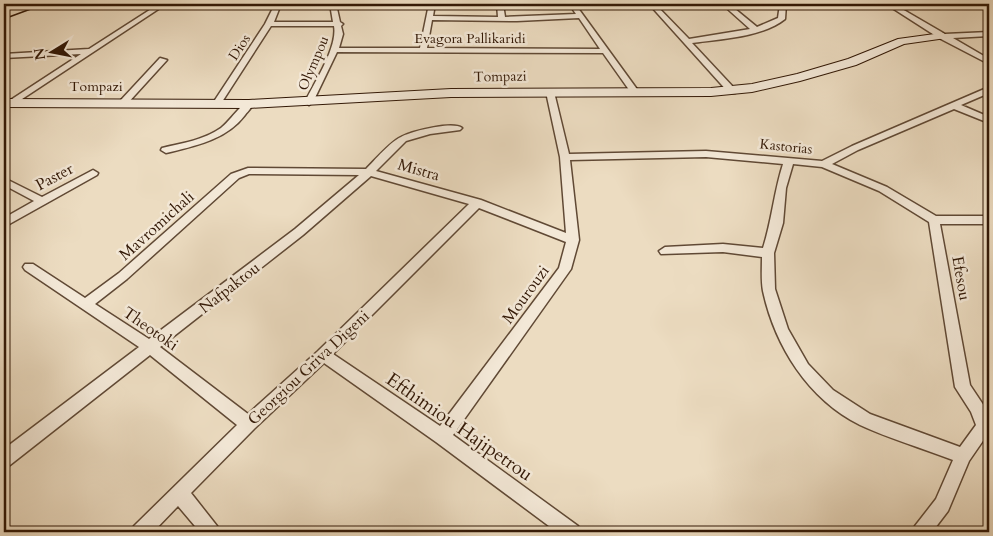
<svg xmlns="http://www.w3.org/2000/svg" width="993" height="536" viewBox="0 0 993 536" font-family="Cardo,serif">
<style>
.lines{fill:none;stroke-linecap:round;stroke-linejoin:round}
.street-casing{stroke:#604935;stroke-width:3}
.secondary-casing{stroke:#321806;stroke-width:2}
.primary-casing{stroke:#321806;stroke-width:3}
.street{fill:#f3e8d7;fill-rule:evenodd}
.secondary{fill:#f3e8d7;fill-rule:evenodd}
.primary{fill:#ecdcc1;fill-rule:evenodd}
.labels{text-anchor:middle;stroke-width:5;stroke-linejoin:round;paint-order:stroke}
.far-street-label{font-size:14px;fill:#321806;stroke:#f3e8d7}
.street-label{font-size:16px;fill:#321806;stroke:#f3e8d7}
.near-street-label{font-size:19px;fill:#321806;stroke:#f3e8d7}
</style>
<rect width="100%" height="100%" fill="#ecdcc1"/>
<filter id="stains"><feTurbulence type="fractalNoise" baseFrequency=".004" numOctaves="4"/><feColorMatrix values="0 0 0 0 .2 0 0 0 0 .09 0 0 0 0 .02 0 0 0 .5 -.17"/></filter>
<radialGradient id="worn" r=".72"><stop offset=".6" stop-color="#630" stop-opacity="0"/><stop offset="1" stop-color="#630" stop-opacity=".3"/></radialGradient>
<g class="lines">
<!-- street casing -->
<g class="street-casing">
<path id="street" d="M159,4H166L13,105L6,103L81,54L4,58V54L89,49Z
M275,4H281L274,22H333L330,4H336L340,22L343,24L341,26L343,34L339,48H420L429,4H435L433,16L498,17L497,4H503L505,17L576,14L569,4H575L639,92L632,94L603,53L337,52L313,102L309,105L305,102C314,83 338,47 334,26H271L220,105H214L213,103L265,24ZM579,18L600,49L427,48L432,20L517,21Z
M649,4H655L689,39L750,29L722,4H729L757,27L778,18L780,4H786L785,19C763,37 720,39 692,43L735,89V93H729Z
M886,4H951L948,6L902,9L945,34L989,32V36L953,38L989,59V64L939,38Z
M160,58L167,60L126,105H120V101Z
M989,87V93L961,105L989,117V123L954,109L858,150L832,164L887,187L936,216H989V224H940L970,385L986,409L989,419V432L969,461L948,511L932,532H912L915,526L936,499L953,460C922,448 890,439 860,425C808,399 775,346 763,291C761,280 762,268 762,257L723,252L661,254L659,251L665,247L723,244L763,248C772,220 774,192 783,164L706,157L570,160L579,240L571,269L453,435L578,526L581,532H557L436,442L324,363L254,429L191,493L217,526L220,532H200L178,506L153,532H131L134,526L237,425L150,355L10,465L4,467V449L139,347L25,270L23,267L25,264H33L85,298L119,273L231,174L248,168L366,169C375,160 390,142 401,137C412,131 453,121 462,128L460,130L430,134L406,141L376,171L481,200L566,233L560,157L546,92L547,90L554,92L569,154L706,151L822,161L852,146ZM793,164L822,167L879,191L929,222L955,387L971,412L976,425L960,447L870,414L833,390L808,364L788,329L775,289L774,253L783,223L786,188ZM249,174L359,175L295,229L149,339L95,304L127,279L239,178ZM371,176L469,204L318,351L248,414L160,347L303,235ZM479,208L566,242L559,268L440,426L333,354Z
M249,101L252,102C253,107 249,110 245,115C226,140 195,146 166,153L161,150L162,148C182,143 204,140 221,128C230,121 241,104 249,101Z
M93,170L98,173L97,175L4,227V218L34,201L4,185V178L42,197Z"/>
</g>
<!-- secondary casing -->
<g class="secondary-casing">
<path id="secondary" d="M942,33L948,36L946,38L904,44L856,65L800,81L752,92L711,96L451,97L249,108L4,107V99L249,100L451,89L711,88L752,84L797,74L848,59L898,39Z"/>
</g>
<!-- primary casing -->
<g class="primary-casing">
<path id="primary" d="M25,4H42L4,18V10Z"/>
</g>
<!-- street -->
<use href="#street" class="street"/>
<!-- secondary -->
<use href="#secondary" class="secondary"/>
<!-- primary -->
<use href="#primary" class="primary"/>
</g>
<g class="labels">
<!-- far-street labels -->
<g class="far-street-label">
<text x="470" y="43">Evagora Pallikaridi</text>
<text transform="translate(239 47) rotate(-57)" y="5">Dios</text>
<text transform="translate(313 63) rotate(-67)" y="5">Olympou</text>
<text transform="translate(500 76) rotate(-1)" y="5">Tompazi</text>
<text x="96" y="91">Tompazi</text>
<text transform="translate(786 146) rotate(6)" y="5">Kastorias</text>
</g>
<!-- street labels -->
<g class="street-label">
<text transform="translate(419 169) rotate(16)" y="6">Mistra</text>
<text transform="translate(54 176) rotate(-28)" y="6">Paster</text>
<text transform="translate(156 225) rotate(-42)" y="6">Mavromichali</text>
<text transform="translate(962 278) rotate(80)" y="6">Efesou</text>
<text transform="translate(229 287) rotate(-38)" y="6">Nafpaktou</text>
<text transform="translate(525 294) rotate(-54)" y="6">Mourouzi</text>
<text transform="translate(151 328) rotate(35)" y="6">Theotoki</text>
<text transform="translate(308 367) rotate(-43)" y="6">Georgiou Griva Digeni</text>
</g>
<!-- near-street labels -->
<g class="near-street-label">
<text transform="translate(460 426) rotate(35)" y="7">Efthimiou Hajipetrou</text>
</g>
</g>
<!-- margin -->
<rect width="993" height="536" fill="none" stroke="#ecdcc1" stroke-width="20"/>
<rect x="5" y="5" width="983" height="526" fill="none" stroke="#321806" stroke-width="2.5"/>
<rect x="10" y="10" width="973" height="516" fill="none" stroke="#321806"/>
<!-- north arrow -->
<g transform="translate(52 52) rotate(260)" stroke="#f3e8d7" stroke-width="4" paint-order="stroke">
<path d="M0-4L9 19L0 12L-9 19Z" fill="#321806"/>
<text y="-8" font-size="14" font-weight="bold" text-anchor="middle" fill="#321806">N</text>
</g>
<rect width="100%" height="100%" filter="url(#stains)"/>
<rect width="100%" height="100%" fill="url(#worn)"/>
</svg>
